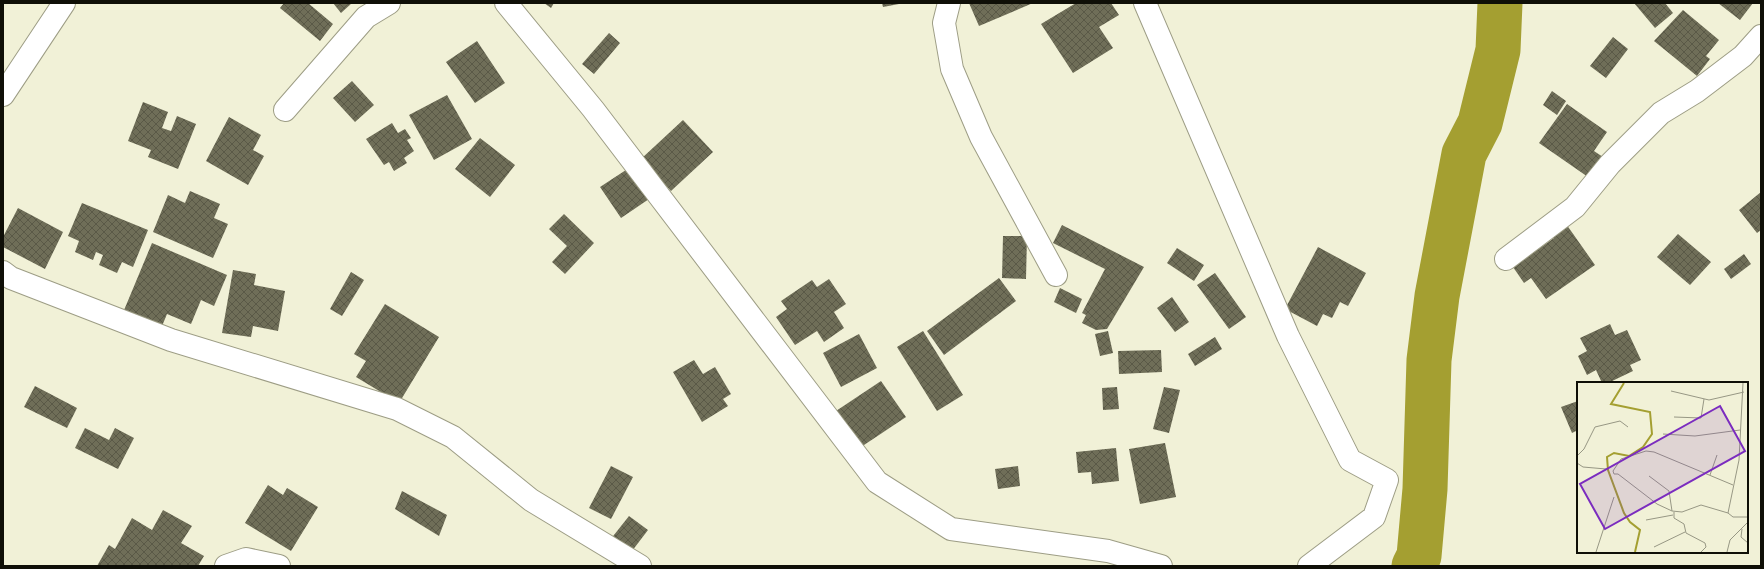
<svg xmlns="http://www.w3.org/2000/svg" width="1764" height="569" viewBox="0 0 1764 569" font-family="'Times New Roman',serif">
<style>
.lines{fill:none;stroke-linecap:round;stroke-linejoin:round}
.river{stroke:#a49f31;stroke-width:45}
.building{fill:url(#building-cross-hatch)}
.minor-casing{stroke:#9d9d85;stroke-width:24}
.minor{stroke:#fff;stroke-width:22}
.inset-river{fill:none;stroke:#a49f31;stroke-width:2}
.inset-road{fill:none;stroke:#979784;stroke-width:1}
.view{fill:#7b2cbf;fill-opacity:0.15;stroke:#7b2cbf;stroke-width:2}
.inset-edge{fill:none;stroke:#0f0f07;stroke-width:2}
</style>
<defs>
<pattern id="building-cross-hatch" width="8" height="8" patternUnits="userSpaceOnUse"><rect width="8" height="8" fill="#6f6e58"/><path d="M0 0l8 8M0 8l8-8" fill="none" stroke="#5a5947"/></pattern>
</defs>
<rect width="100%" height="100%" fill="#f1f1d7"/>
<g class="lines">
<!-- river -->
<path class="river" d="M1414,566L1419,556L1425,489L1429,360L1437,296L1464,154L1480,123L1498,50L1500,3"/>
</g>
<!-- building -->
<path class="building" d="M284,3H308L333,24L320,41L280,8Z
M333,3H352L341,13Z
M544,3H554L551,8Z
M882,3H899V4L883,7Z
M969,3H1033L979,26Z
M1076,3H1111L1119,15L1099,27L1113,48L1073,73L1041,24Z
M1634,3H1665L1673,13L1655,28Z
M1718,3H1753L1740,20Z
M1683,10L1719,40L1706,56L1710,59L1697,76L1654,41Z
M609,33L620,43L594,74L582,64Z
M1613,37L1628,49L1606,78L1590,66Z
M477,41L505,83L475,103L446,62Z
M352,81L374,105L355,122L333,98Z
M1552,91L1566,101L1557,115L1543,105Z
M447,95L472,139L434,160L409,115Z
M143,102L168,112L162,128L171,131L177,116L196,124L178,169L148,157L151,150L128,141Z
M1567,104L1607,132L1594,151L1603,157L1588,177L1539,143Z
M229,117L261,135L253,150L264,156L248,185L206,161Z
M683,120L713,152L671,191L641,159Z
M392,123L398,133L405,129L411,138L407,140L414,151L404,158L407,163L394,171L389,162L384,165L366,139Z
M480,138L515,165L490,197L455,169Z
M629,168L649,199L621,218L600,187Z
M190,191L220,204L214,218L228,224L213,258L153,232L168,195L185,203Z
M1761,192V230L1757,233L1739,210Z
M82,203L148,230L133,267L122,262L117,273L99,265L103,255L96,252L93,260L75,252L79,241L68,236Z
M18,208L63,232L45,269L3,247V237Z
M564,214L594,243L565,274L552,262L567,246L549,229Z
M1564,221L1595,265L1546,299L1531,278L1524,283L1513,267L1554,238L1549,231Z
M1062,225L1144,267L1107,329L1096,330L1082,323L1086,315L1082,313L1105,269L1053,243Z
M1678,234L1711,262L1690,285L1657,257Z
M1003,236H1027L1026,279L1002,278Z
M152,243L227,275L214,306L201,300L191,324L167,314L160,331L122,315Z
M1318,247L1366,273L1348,306L1340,302L1332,318L1323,314L1317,326L1285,309Z
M1177,248L1204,265L1194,281L1167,263Z
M1744,254L1751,264L1731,279L1724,269Z
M233,270L256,274L254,285L285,291L278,331L253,326L251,337L222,333Z
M351,272L364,280L342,316L330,309Z
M1215,273L1246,317L1229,329L1197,285Z
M999,278L1016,301L944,355L927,331Z
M829,279L846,304L834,312L844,328L824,342L817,331L795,345L776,317L787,309L781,301L812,280L817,287Z
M1060,288L1082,299L1076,313L1054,302Z
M1172,297L1189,322L1175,332L1157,308Z
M385,304L439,337L399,403L356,377L366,361L354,354Z
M1610,324L1615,335L1627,330L1641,360L1630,365L1633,371L1608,383H1602L1596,370L1587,375L1578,356L1587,351L1580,338Z
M923,331L963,395L937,411L897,347Z
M1108,331L1113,353L1100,356L1095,334Z
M859,334L877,368L841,387L823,353Z
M1215,337L1222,349L1195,366L1188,354Z
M1161,350L1162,372L1119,374L1118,351Z
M694,360L703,374L715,367L731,394L723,399L728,406L702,422L673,372Z
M881,381L906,417L861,447L836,411Z
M35,386L77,408L67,428L24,407Z
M1117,387L1119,409L1103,410L1102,388Z
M1164,387L1180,390L1169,433L1153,429Z
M1578,401V430L1572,433L1561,407Z
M85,428L109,440L115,428L134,438L118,469L75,448Z
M1165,443L1176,497L1140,504L1129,449Z
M1116,448L1119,481L1092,484L1091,472L1078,473L1076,452Z
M611,466L633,477L611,519L589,508Z
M1018,466L1020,486L998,489L995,469Z
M268,485L283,495L287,488L318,507L291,551L245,523Z
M402,491L447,515L439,536L395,509Z
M163,510L192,526L181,543L204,556L198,566H97L109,545L115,549L132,518L152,530Z
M629,516L648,530L629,555L610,540Z"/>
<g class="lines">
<!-- minor casing -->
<g class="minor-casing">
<path id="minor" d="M506,3L593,109L877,482L951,529L1108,551L1161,566
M949,3L944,23L952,69L981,137L1056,275
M1145,3L1288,336L1350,460L1387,480L1374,517L1309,566
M3,95L64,3
M285,110L366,17L389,3
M1506,259L1575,207L1610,164L1661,113L1697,91L1743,56L1761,36
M3,272L11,278L171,340L397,409L453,437L531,500L640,566
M226,566L246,559L279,566"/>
</g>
<!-- minor -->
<use href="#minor" class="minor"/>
</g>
<!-- overview -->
<g transform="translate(1577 382)">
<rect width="171" height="171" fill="#f1f1d7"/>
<path class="inset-river" d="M47,1L34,22L73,30L75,52L66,65L52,74L37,71L30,75L31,88L47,131L53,140L63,148L58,170"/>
<path class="inset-road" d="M166,1L162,78L151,131L156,135H171M94,9L132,18L167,10M97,35L124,36L127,17M86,52L118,54L163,48M0,74L7,67L18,45L43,39L51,45M0,81L6,85L29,87M133,93L140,73M72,94L92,109L95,129M97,130V136L107,142L109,151L128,161L129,165L124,170M151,131L124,123L105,130L95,129L80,122L41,92H37L36,89L44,77L69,69L77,70L156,103M69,138L96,133M165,147L164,155L171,161M77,165L108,150M19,170L37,115M150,170L153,158L171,140"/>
<path class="view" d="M143,24L168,69L28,147L3,102Z"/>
<rect width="171" height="171" class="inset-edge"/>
</g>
<!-- border -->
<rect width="1764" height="569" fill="none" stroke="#0f0f07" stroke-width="8"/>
</svg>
